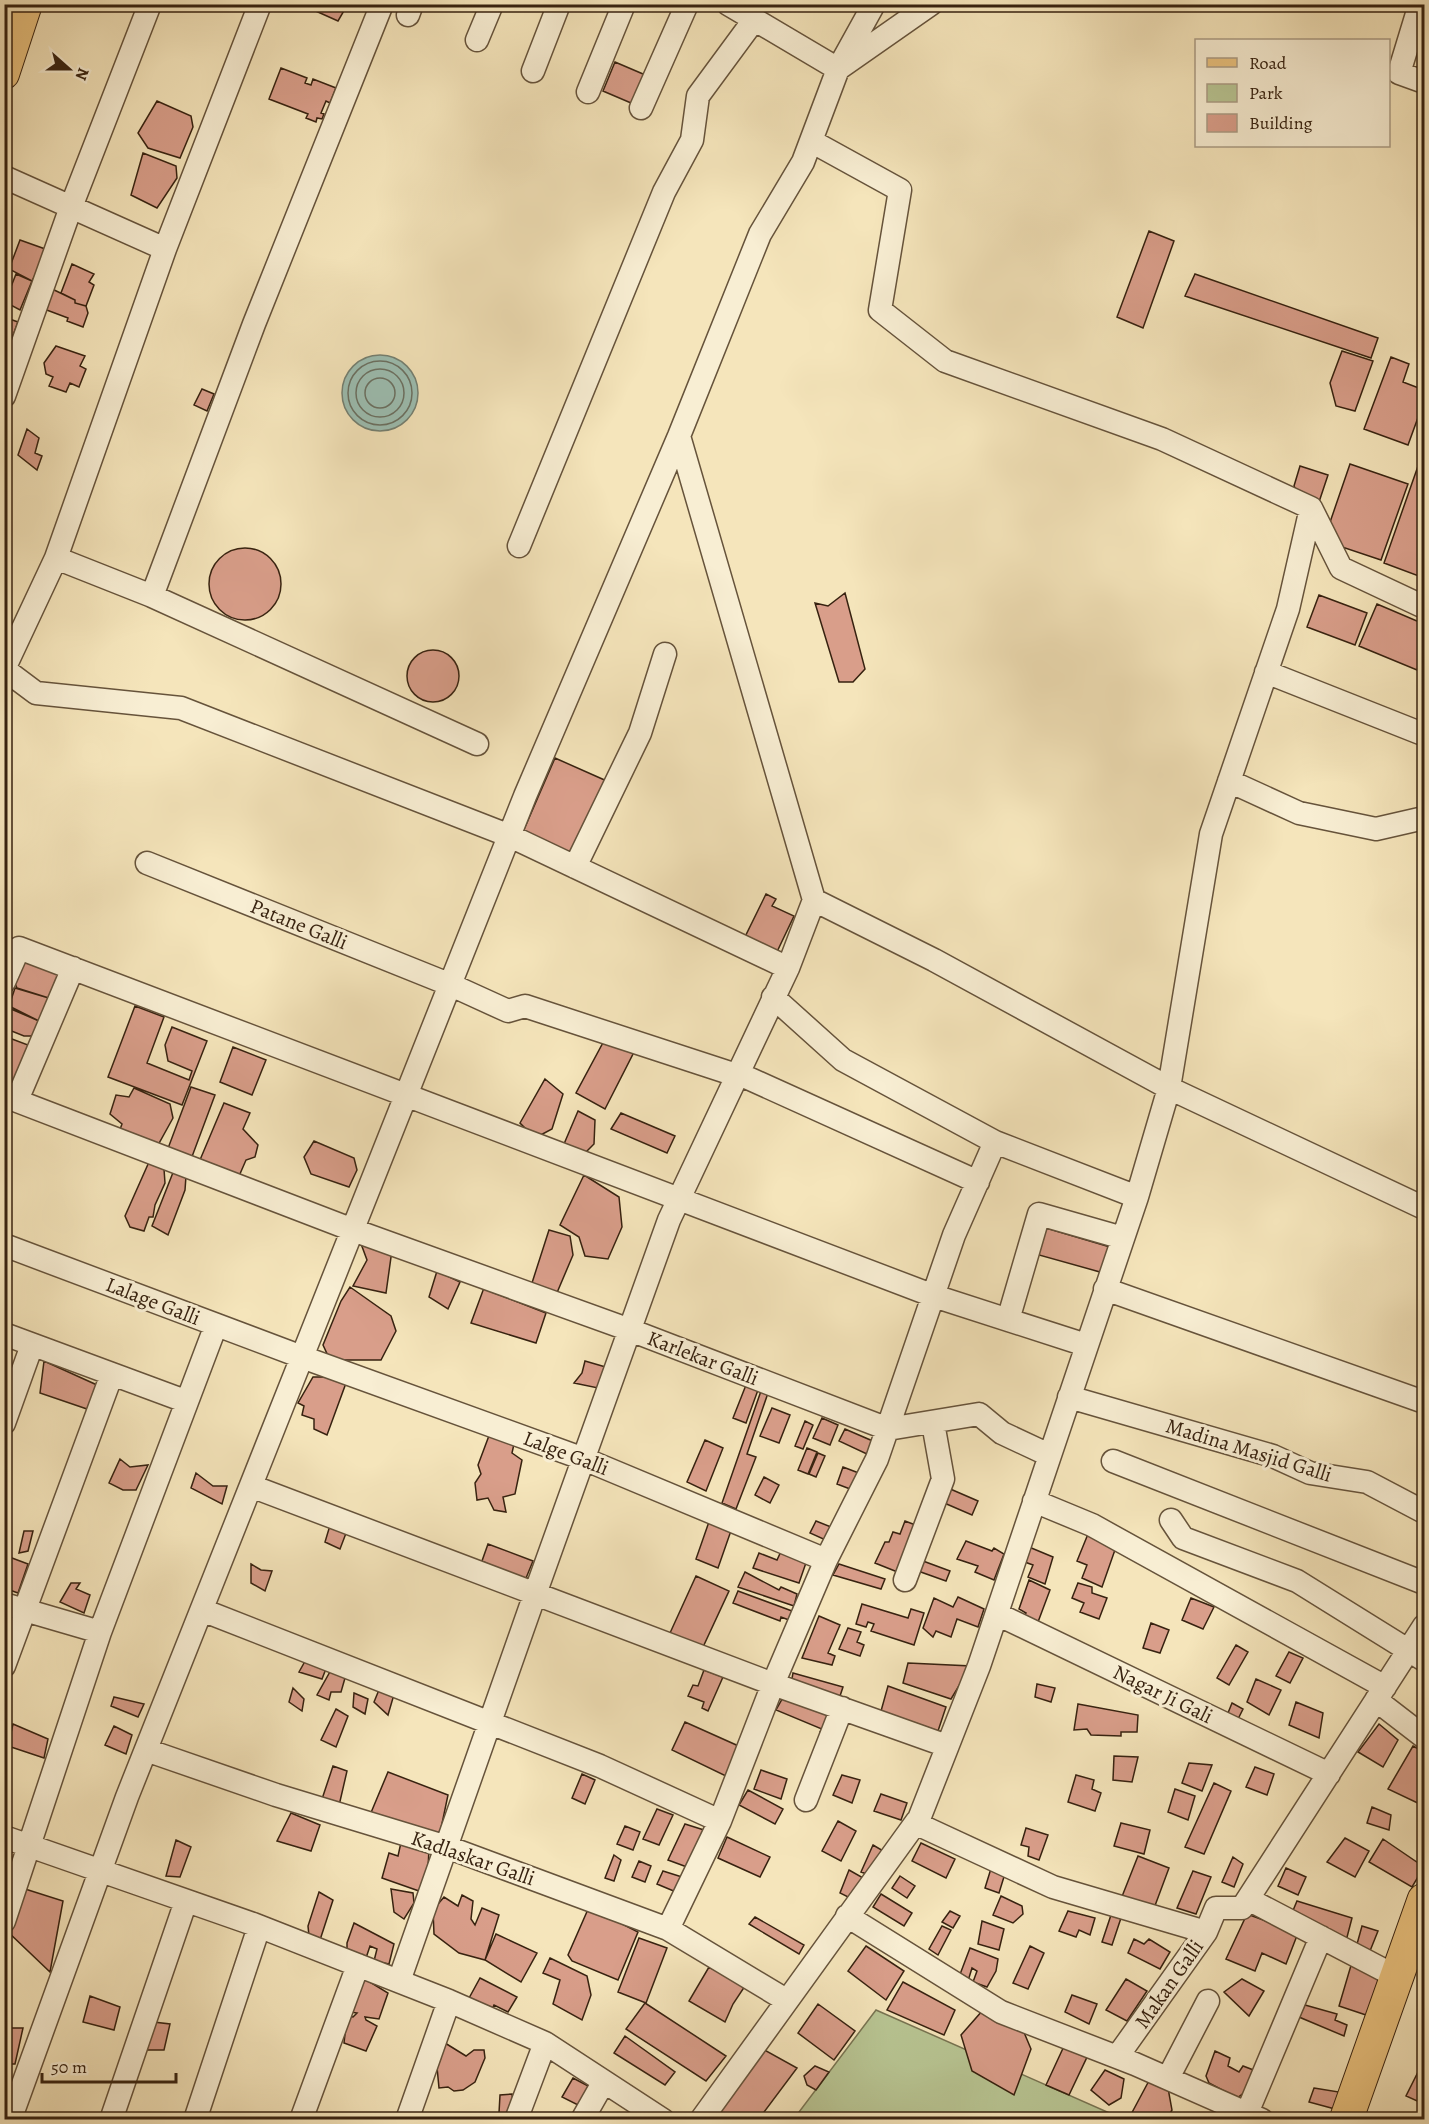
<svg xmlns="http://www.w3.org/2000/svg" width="1429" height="2124" viewBox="0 0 1429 2124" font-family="Alegreya,serif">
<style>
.green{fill:#b8c593;stroke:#787452;stroke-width:1.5}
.water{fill:#9cbfb3;stroke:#748072;stroke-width:1.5}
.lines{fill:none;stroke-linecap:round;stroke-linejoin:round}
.shore{stroke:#6a7062;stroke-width:1.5}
.building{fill:#d99e8a;stroke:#372210;stroke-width:1.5}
.minor-casing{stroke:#66533b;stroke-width:25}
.major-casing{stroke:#372210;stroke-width:32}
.highway-casing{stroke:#372210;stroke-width:35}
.minor{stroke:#f8eed3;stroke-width:22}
.major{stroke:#eac27e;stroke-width:30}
.highway{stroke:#eac27e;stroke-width:33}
.labels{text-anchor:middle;stroke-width:6;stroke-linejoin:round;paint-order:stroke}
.street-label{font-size:21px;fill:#372210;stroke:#f8eed3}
</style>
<rect width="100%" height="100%" fill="#f5e5bb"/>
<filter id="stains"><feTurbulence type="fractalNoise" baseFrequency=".00333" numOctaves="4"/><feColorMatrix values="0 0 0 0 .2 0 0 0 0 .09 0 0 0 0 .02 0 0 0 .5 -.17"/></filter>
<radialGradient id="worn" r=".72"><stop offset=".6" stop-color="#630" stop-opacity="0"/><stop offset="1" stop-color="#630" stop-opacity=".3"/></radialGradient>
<!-- green -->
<path class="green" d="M876,2010L1123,2119L793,2120Z"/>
<!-- water -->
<path class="water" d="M342 393a38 38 0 1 1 76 0a38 38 0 1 1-76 0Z"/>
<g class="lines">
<!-- shore -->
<path class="shore" d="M348 393a32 32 0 1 1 64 0a32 32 0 1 1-64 0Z
M356 393a24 24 0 1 1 48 0a24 24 0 1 1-48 0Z
M365 393a15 15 0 1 1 30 0a15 15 0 1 1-30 0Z"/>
</g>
<!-- building -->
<path class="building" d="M300,4H342L345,9L338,21Z
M615,62L650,77L638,106L603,91Z
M281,68L307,78L305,83L311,85L313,79L336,88L330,103L326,101L321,113L324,114L322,119L317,118L316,122L306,118L308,114L269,99Z
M157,101L191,116L193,127L180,158L148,148L138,133Z
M143,153L176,166L177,178L157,208L131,195Z
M1149,231L1174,241L1143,328L1117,317Z
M20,240L48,250L32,281L9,269Z
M72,264L94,274L89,282L94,285L86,306L75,303V300L61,293Z
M16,274L32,281L20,310L5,302Z
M1195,274L1378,338L1371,358L1185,296Z
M4,280L9,282L4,301Z
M48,287L75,300V303L86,306L88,313L83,327L67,321L68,318L44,309Z
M4,317L18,322L11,341L4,339Z
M4,344L13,347L4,369Z
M56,346L85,356L80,366L86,369L79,387L70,383L66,392L49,386L53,377L46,374L44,363Z
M1342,351L1373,361L1355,411L1336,406L1330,383Z
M1391,357L1409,364L1403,382L1424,390V401L1408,445L1364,429Z
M202,389L214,394L207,411L194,405Z
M27,429L39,438L35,453L42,456L37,470L18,455Z
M1424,449V578L1384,563Z
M1350,464L1408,484L1381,560L1333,544L1327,531Z
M1300,466L1328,475L1317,508L1299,495L1294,486Z
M209 584a36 36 0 1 1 72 0a36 36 0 1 1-72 0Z
M845,593L865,669L853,682H839L815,603L828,606Z
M1319,595L1367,613L1355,645L1307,627Z
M1377,604L1424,624V652L1417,670L1359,646Z
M407 676a26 26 0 1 1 52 0a26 26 0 1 1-52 0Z
M555,758L609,782L576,858L522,834Z
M766,894L776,899L772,906L794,916L774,958L742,943Z
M25,957L61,970L52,999L17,988L13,979Z
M15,988L52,999L39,1021L9,1006Z
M4,1006L39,1021L33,1036H24L4,1028Z
M135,1006L164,1017L147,1063L189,1080L192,1071L168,1061L165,1045L172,1027L207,1041L182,1105L108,1077Z
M4,1036L28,1045L30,1055L22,1077L11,1082L4,1081Z
M605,1039L634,1052L605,1109L576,1093Z
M233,1047L266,1060L252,1095L220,1082Z
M545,1079L563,1094L552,1129L535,1138L520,1123Z
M191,1087L215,1095L190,1162L167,1151Z
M134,1088L170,1104L173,1118L158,1145L119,1132L122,1124L110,1114L116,1095L129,1097Z
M224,1103L250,1113L243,1129L258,1145L255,1157L246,1160L236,1183L197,1167Z
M578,1111L595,1120L594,1144L581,1157L564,1144Z
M621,1113L675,1136L667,1153L611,1129Z
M314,1141L354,1158L357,1170L349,1187L311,1174L304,1157Z
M149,1162L164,1169L165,1183L155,1205L153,1217H149L144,1231L130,1227L125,1216Z
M174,1170L186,1176L185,1190L168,1235L152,1226Z
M584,1175L619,1197L622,1227L608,1259L585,1256L579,1237L560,1225Z
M1036,1225L1110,1247L1100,1272L1039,1255Z
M549,1230L570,1236L573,1255L556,1295L531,1286Z
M360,1241L392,1250L386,1293L353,1286L367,1260Z
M437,1271L460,1282L448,1309L429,1297Z
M485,1285L492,1292L546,1313L536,1343L471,1323Z
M350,1287L391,1316L396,1331L381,1360H330L323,1345L341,1301Z
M44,1361L97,1385L87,1409L40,1393Z
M585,1361L609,1368L598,1388L574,1383L582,1373Z
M313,1377H335L346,1383L327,1435L314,1429V1419L302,1415L304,1406L298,1403Z
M746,1385L758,1390L746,1423L733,1418Z
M761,1391L768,1393L747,1454L756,1457L736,1509L722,1503Z
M772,1408L790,1415L779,1443L760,1436Z
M822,1418L838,1425L830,1445L813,1438Z
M805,1421L813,1425L803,1449L795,1446Z
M845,1429L875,1442L869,1455L839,1441Z
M490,1433L514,1444L512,1453L522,1460L515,1494L503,1497L506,1512L494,1510L488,1498L477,1500L475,1483L481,1474L478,1465Z
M705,1440L723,1448L706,1491L687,1482Z
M807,1448L817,1452L808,1474L798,1470Z
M818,1453L825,1456L816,1477L809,1474Z
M120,1459L130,1467L148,1465L136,1490H123L109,1483Z
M843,1467L864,1475L858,1492L837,1484Z
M196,1473L213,1486H227L222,1504L191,1488Z
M764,1477L779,1485L770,1503L755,1495Z
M948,1488L978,1501L972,1515L942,1502Z
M711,1516L733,1525L718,1568L696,1559Z
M816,1521L836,1529L830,1542L810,1533Z
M905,1521L918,1526L900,1573L875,1563L885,1542H889L893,1532L900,1534Z
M331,1522L348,1528L340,1549L325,1542Z
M24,1531H33L28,1551L19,1553Z
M1088,1534L1116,1547L1102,1587L1082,1578L1087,1565L1077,1561Z
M966,1541L992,1551L994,1548L1004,1554L994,1580L975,1572L978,1566L957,1559Z
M488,1544L533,1561L524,1583L482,1561Z
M783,1547L808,1557L799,1583L753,1568L759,1553L777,1560Z
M1029,1547L1053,1557L1045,1584L1028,1577L1033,1565L1022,1561Z
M4,1555L28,1564L18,1593L4,1588Z
M923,1561L950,1571L946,1581L918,1571Z
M251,1564L261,1570L272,1571L265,1591L251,1583Z
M839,1564L885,1579L881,1589L833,1575Z
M745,1572L779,1590L781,1587L797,1594L794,1606L738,1587Z
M696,1576L729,1591L703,1647L670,1633Z
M1029,1580L1050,1590L1038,1622L1023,1617L1026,1613L1019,1609Z
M71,1583H80L76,1589L90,1595L84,1613L60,1602Z
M1078,1583L1092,1587V1593L1107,1598L1099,1619L1080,1612L1084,1603L1072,1598Z
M738,1591L792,1611L789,1620L781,1617L780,1621L733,1603Z
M958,1597L984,1609L978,1627L957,1619L951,1637L936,1631L933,1637L923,1628L934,1598L953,1607Z
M1191,1598L1214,1607L1203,1629L1182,1620Z
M862,1604L908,1618L911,1609L924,1613L914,1645L871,1631L874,1624L868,1622L866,1627L856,1624Z
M819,1616L840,1625L828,1653L835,1656L832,1665L802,1658Z
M1151,1623L1169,1630L1160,1653L1143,1648Z
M848,1628L861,1632L857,1642L864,1645L860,1656L839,1649Z
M1236,1645L1248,1652L1229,1685L1217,1678Z
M1289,1652L1303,1658L1290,1683L1276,1676Z
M308,1656L327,1666L322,1679L299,1672Z
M908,1663L971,1666L951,1699L903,1683Z
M331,1670L345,1678L341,1692H331L329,1700L317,1695Z
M704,1670L723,1677L708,1711L702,1708L704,1702L688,1696L693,1685L698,1686Z
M793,1673L843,1687L839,1699L791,1684Z
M1256,1679L1281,1690L1269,1715L1247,1702Z
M1037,1684L1055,1688L1051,1702L1035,1697Z
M381,1685L395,1691L388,1715L374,1702Z
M888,1686L946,1707L938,1731L881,1711Z
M293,1688L304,1699L302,1711L289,1702Z
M354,1693L368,1699L365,1714L353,1707Z
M785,1694L836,1716L828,1737L820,1732L822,1729L776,1710Z
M114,1697L144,1704L138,1717L111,1706Z
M1296,1702L1323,1713L1319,1738L1289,1725Z
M1232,1703L1243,1709L1236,1723L1226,1718Z
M1078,1704L1138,1715L1137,1732H1121V1736L1091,1735L1087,1729L1074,1730Z
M336,1709L348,1716L336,1747L321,1740Z
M685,1722L743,1748L730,1778L672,1750Z
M13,1724L48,1739L44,1758L8,1746Z
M1379,1724L1398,1740L1383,1767L1358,1752Z
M114,1726L132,1735L126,1754L105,1745Z
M1413,1746L1424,1752V1806L1388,1789Z
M1114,1756L1138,1757L1132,1782L1113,1780Z
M1189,1763L1212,1765L1202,1791L1182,1783Z
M333,1766L347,1771L338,1810L320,1805Z
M1255,1767L1274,1774L1267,1795L1246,1787Z
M761,1770L787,1779L781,1799L754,1789Z
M388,1772L448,1795L439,1838L370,1815Z
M582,1774L595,1780L585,1804L572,1798Z
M842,1775L860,1780L852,1803L833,1795Z
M1076,1775L1094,1780L1092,1789L1101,1793L1095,1811L1068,1802Z
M1214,1783L1231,1791L1204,1854L1185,1847Z
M1175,1789L1195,1796L1188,1820L1168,1812Z
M748,1790L783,1809L775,1824L739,1805Z
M881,1794L907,1803L901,1820L874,1811Z
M1372,1807L1391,1815L1389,1830L1367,1823Z
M657,1809L673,1815L659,1845L643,1839Z
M291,1813L320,1825L311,1851L277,1841Z
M838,1821L856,1831L841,1861L822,1851Z
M1121,1823L1150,1830L1144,1854L1114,1846Z
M685,1824L704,1830L687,1867L668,1860Z
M625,1826L640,1832L633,1850L617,1844Z
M1026,1828L1048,1835L1039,1860L1028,1856L1029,1847L1021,1845Z
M727,1837L770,1857L760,1877L718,1858Z
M402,1838L429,1848L428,1870L419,1891L382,1878L389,1853L398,1856Z
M1345,1838L1369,1851L1355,1877L1327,1862Z
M1383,1839L1424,1867L1412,1887L1369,1862Z
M176,1840L191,1847L180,1877L166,1876Z
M921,1843L955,1859L946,1878L912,1861Z
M873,1845L885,1852L873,1876L861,1872Z
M614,1855L621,1860L614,1881L605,1878Z
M1138,1856L1169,1868L1153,1911L1121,1899Z
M1233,1857L1243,1864L1234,1887L1222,1882Z
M639,1861L651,1866L645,1882L632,1877Z
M993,1862L1007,1867L999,1893L985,1888Z
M1286,1868L1306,1877L1298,1895L1278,1886Z
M849,1870L865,1879L856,1901L840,1893Z
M663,1871L682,1877L676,1892L657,1884Z
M1193,1871L1211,1877L1196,1914L1177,1908Z
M900,1876L915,1886L907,1898L892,1888Z
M22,1888L63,1901L50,1972L6,1930Z
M391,1889L413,1893L414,1903L404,1919L394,1912Z
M319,1892L333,1900L320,1940L309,1936L308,1926Z
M881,1894L912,1913L904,1926L873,1907Z
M462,1895L473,1901L471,1919L475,1925L482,1908L499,1915L485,1960L459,1953L434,1934L433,1910L444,1897L458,1906Z
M1001,1896L1022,1906L1023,1914L1013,1923L993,1915Z
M1297,1901L1352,1918L1346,1941L1289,1920Z
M589,1907L638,1932L618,1980L572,1961L568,1955Z
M950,1911L960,1916L953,1928L942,1922Z
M1068,1911L1095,1918L1090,1935L1079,1930L1076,1937L1059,1931Z
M1247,1914L1298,1933L1286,1964L1262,1953L1255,1971L1226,1959Z
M1111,1915L1121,1918L1112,1945L1102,1942Z
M755,1917L804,1945L799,1954L749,1924Z
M982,1921L1004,1929L999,1950L978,1944Z
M354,1923L394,1944L389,1964L374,1961L377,1949L370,1946L366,1958L347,1953V1943Z
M942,1926L951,1930L938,1955L929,1949Z
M1362,1926L1378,1931L1370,1951L1357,1944Z
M496,1934L537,1953L521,1982L485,1960Z
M639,1938L667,1948L646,2003L618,1992Z
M1134,1939L1144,1944L1149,1939L1170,1952L1160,1969L1128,1953Z
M866,1946L904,1971L886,2000L848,1971Z
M1030,1946L1044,1953L1028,1989L1013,1983Z
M970,1948L998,1959L996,1971L987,1987L973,1982L977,1971L972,1968L968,1981L959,1977Z
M550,1958L587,1976L591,1995L582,2020L553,2004L560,1980L543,1973Z
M1352,1962L1384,1977L1372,2017L1339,2006Z
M709,1967L745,1986L733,2004L725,2022L689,2001Z
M480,1978L517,1997L508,2012L494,2005L490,2014L468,2000Z
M365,1979L388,1993L379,2019L365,2017L366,2020L377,2026L366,2051L344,2043L347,2016L353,2017L357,2013L350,2012Z
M1126,1979L1147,1991L1127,2021L1106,2010Z
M1242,1979L1264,1991L1249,2016L1224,1992Z
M903,1982L955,2010L944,2035L887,2010Z
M1072,1995L1097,2004L1089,2024L1065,2012Z
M90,1996L120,2007L114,2030L83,2022Z
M645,2003L726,2056L706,2081L626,2029Z
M818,2004L855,2031L834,2060L798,2033Z
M1305,2005L1337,2014L1335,2020L1347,2025L1344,2036L1299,2017Z
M983,2010L1023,2030L1031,2049L1014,2095L972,2071L961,2035Z
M145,2021L170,2024L164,2050H145Z
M4,2028H23L15,2064H4Z
M625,2036L675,2072L665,2085L614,2053Z
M445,2043L466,2056L474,2050H484L485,2058L475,2082L463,2090L454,2091L448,2087L439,2088L437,2067L441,2058L440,2050Z
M1065,2044L1088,2055L1069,2095L1046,2085Z
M759,2047L797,2068L758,2120H716L712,2117Z
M1215,2051L1230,2058L1228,2066L1239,2072L1243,2066L1256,2071L1245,2092L1237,2098L1209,2083L1206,2076Z
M1424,2060V2104L1406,2096Z
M815,2066L829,2072L816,2090L807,2085L804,2076Z
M1105,2070L1124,2079L1121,2098L1109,2105L1091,2090Z
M1151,2077L1168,2088L1172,2110L1166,2120H1128Z
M573,2078L592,2088L582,2107L562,2097Z
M1314,2088L1339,2092L1335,2109L1309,2102Z
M512,2094L514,2110L510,2120H496L499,2113L500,2095Z"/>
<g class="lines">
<!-- minor casing -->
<g class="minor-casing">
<path id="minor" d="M728,4L838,69L874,4
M1420,4L1399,73L1424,82
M408,15L412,4
M477,40L492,4
M533,71L559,4
M588,92L624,4
M641,108L687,4
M4,177L165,249
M4,396L71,207L150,4
M679,436L814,900L934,960L1169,1088L1424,1208
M1311,508L1341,568L1424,607
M519,546L664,192L692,140L698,96L754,20
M56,558L152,596L477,744
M152,596L254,324L382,4
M4,669L36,693L181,708L510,836L788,968
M4,669L56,558L165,249L260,4
M1266,672L1420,733
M1229,781L1299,813L1376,829L1424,818
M147,863L451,985L508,1011L525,1006L736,1075
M575,867L640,733L665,654
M4,982L19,948L934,1296L1086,1345
M773,997L843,1060L995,1142L1137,1197
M737,1073L978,1182
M4,1096L353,1230L630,1330L888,1429L979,1414L1002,1433L1049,1455
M17,1100L73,968
M4,1245L302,1357L584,1459L826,1560
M1105,1289L1424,1402
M1008,1320L1039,1214L1123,1238
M4,1334L185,1401
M1069,1397L1273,1456L1310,1473L1367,1482L1424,1512
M4,1423L32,1345
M1113,1461L1424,1583
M251,1486L773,1684L947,1746
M1034,1501L1092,1525L1385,1687
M1171,1520L1183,1538L1297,1581L1424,1660
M905,1580L943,1479L933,1423
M4,1604L100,1632
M202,1610L600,1766L720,1821
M997,1614L1329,1774
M4,1666L112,1374
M1376,1700L1424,1737
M146,1750L276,1795L447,1847L668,1929L786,2000
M806,1800L842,1708
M917,1824L1053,1887L1206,1932
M4,1837L253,1924L449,2001L407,2120
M1248,1899L1397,1977
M847,1916L1001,2012L1135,2064L1262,2120
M4,1921L100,1632L216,1325
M668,1929L720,1821L773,1684L826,1560L877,1459L954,1235L995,1142
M399,1981L535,1594L669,1220L788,968L814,900
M449,2001L545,2043L663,2120
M1117,2057L1206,1932L1216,1908H1242L1424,1626
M1168,2078L1208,2001
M1247,2113L1321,1937
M10,2120L127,1797L302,1357L525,796L679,436L760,234L803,162L838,69L931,4
M111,2120L186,1901
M195,2120L259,1927
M301,2120L358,1965
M516,2120L545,2043
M582,2120L603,2083
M701,2120L917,1821V1824L979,1666L1137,1197L1169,1088L1211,834L1288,609L1311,508L1162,439L945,361L880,310L900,190L811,141"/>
</g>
<!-- major casing -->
<g class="major-casing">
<path id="major" d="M4,74L27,4"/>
</g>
<!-- highway casing -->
<g class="highway-casing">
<path id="highway" d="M1346,2120L1424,1900"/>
</g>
<!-- minor -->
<use href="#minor" class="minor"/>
<!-- major -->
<use href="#major" class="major"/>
<!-- highway -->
<use href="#highway" class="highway"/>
</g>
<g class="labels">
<!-- street labels -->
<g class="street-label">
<text transform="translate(299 924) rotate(22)" y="7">Patane Galli</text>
<text transform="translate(153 1301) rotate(21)" y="7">Lalage Galli</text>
<text transform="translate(703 1358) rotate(21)" y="7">Karlekar Galli</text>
<text transform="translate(1249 1450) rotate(17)" y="7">Madina Masjid Galli</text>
<text transform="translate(566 1453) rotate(21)" y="7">Lalge Galli</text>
<text transform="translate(1163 1694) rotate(26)" y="7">Nagar Ji Gali</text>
<text transform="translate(473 1858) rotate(19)" y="7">Kadlaskar Galli</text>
<text transform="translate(1169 1984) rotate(-55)" y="7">Makan Galli</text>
</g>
</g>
<!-- margin -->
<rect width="1429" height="2124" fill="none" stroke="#f5e5bb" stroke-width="24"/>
<rect x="6" y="6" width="1417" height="2112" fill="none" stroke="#372210" stroke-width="3"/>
<rect x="12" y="12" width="1405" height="2100" fill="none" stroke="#372210" stroke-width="1.5"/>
<!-- legend -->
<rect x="1195" y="39" width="195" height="108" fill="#f8eed3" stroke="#ab9c85" stroke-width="1.5"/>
<rect x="1207" y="58" width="30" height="9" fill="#eac27e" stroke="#ab9c85" stroke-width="1.5"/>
<text x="1249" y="69" font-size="18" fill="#372210">Road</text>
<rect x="1207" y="84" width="30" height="18" fill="#b8c593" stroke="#ab9c85" stroke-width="1.5"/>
<text x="1249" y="99" font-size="18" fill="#372210">Park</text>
<rect x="1207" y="114" width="30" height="18" fill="#d99e8a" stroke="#ab9c85" stroke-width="1.5"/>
<text x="1249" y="129" font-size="18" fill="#372210">Building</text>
<!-- north arrow -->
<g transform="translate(69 69) rotate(111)" stroke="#f8eed3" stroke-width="4.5" paint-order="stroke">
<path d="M0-4.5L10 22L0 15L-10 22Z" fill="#372210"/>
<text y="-9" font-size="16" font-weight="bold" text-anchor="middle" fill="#372210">N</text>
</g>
<!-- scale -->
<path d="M42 2073v9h134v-9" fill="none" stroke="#372210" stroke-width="3"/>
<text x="51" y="2073" font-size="18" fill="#372210" stroke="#f8eed3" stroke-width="4.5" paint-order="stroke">50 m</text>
<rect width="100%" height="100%" filter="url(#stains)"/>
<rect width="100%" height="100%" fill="url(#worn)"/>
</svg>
